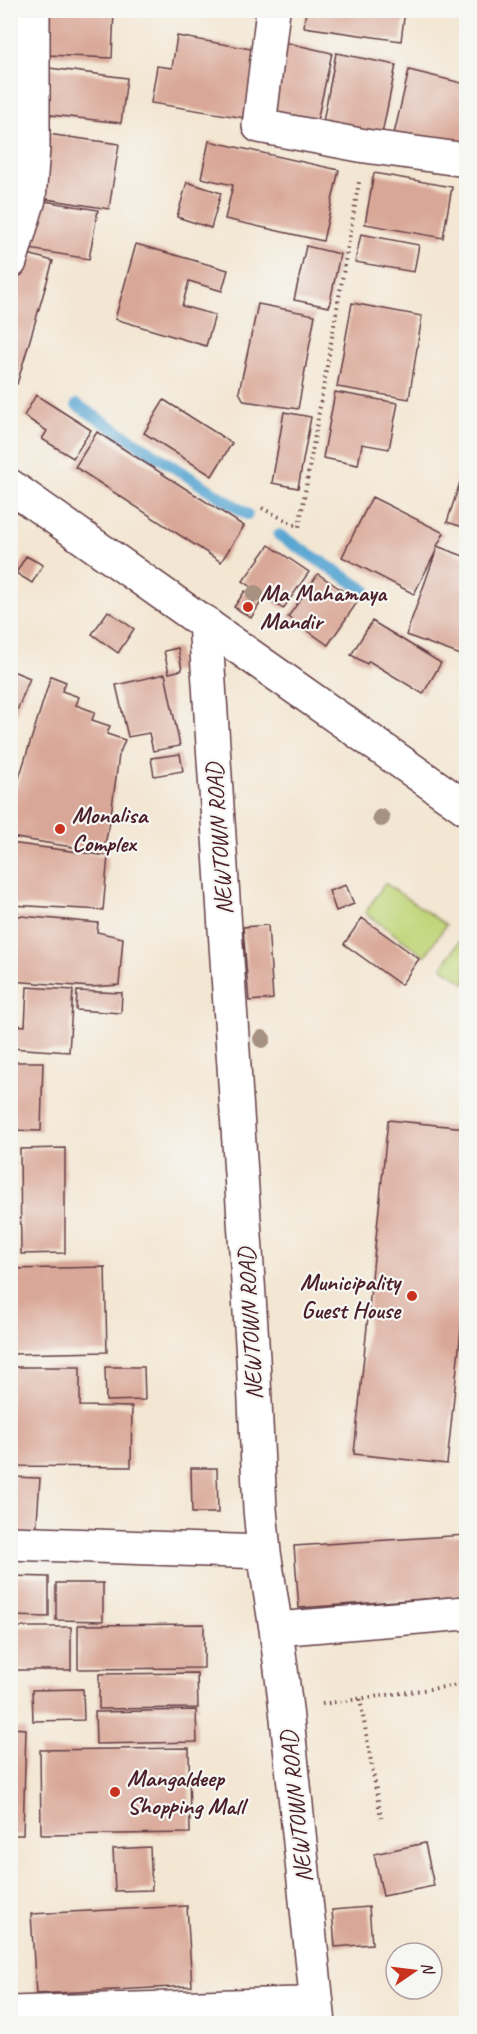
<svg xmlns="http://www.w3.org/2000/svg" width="477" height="2034" viewBox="0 0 477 2034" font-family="Caveat,sans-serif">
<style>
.green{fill:#c0d579;stroke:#857a52;stroke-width:1.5}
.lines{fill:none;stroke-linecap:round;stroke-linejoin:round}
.stream{stroke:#58a6d2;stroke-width:12}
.building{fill:#d9a797}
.minor-casing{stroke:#633d44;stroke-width:36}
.major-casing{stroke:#633d44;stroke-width:36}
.path{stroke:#633d44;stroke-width:4;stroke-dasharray:1.5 4.5;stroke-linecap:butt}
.minor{stroke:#fff;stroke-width:33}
.major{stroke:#fff;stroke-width:33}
.tree{fill:#a79181}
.poi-dot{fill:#c8321e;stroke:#f6f6f2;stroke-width:2}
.labels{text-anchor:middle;stroke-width:4.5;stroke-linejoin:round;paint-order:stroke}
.poi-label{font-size:24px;font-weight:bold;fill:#4a1f2b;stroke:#f6f6f2;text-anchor:start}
.street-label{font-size:24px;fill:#4a1f2b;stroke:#f6f6f2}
</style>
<rect width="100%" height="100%" fill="#f6f6f2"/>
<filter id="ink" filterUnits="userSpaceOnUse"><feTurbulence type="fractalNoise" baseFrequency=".0167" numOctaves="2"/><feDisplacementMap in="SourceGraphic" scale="12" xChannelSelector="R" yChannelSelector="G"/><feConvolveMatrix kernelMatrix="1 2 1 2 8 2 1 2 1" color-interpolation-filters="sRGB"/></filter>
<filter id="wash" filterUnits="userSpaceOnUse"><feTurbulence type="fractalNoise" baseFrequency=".008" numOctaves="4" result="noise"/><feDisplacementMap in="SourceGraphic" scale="24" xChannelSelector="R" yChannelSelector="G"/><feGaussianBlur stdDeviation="1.35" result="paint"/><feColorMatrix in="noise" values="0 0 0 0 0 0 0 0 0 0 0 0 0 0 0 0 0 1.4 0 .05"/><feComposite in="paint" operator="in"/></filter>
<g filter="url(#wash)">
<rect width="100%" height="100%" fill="#f3e6d2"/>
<!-- green -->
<path class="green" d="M385,883L446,925L425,956L365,913Z
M462,937L466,940V984L442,967Z"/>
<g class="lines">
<!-- stream -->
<path class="stream" d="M77,405L247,514
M279,535L365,590"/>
</g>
<g id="blocks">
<!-- building -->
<path class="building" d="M48,10H114L112,58L47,55Z
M306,10H405L401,41L304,27Z
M177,36L257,50L245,118L151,103L157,66L172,68Z
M279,41L332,53L317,121L265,110Z
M336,53L396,65L382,134L323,122Z
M49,68L127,78L121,123L43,114Z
M409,70L466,84V152L394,134Z
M47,134L119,144L109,209L40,198Z
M209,141L339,170L323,241L225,219L233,185L201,178Z
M374,173L452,187L443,238L365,224Z
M187,182L221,193L211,228L177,217Z
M38,200L98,210L89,259L29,249Z
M361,234L419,245L414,272L355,262Z
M136,244L228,270L222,291L189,281L182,306L215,315L206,346L115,319Z
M306,246L340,254L329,307L294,300Z
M21,252L53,261L17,384L10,382V289Z
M352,303L422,316L409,399L337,387Z
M258,304L315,315L298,409L244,401L239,392Z
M335,392L398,403L389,449L362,444L358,465L323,458Z
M36,395L91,430L73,458L42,439L47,431L24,416Z
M164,400L232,443L212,476L144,433Z
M284,412L311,417L298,488L272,483Z
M97,432L244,526L221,562L75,467Z
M466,464V528L447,522Z
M372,497L444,533L437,546L466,557V657L406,635L437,549L414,594L342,557Z
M269,545L309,572L283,609L243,581Z
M26,556L43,565L32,583L16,573Z
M318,574L358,601L328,645L288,617Z
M245,591L261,602L251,618L234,607Z
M108,611L134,629L118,653L92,634Z
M372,621L441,663L423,694L369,661L367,664L351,655Z
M178,648L182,670L169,673L164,651Z
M10,670L30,678L11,726H10Z
M165,674L180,746L153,751L149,733L128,737L116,685Z
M51,676L66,682L62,691L79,697L76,705L95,712L92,720L110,726L107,734L125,740L119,755L110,822L103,852L10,837V794H14Z
M180,754L183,771L154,776L151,758Z
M10,843L108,856L103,910L10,905Z
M346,885L354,904L336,911L329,891Z
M10,915L98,923L97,932L123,938L119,985L91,987L10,981Z
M362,918L419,959L401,985L344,944Z
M268,925L273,999L249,1001L243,927Z
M27,987L73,990L69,1052L10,1048V1025L25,1026Z
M77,991L122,993L121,1013L76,1010Z
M10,1062H43L41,1131L10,1130Z
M388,1120L466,1128V1281L447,1464L354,1454Z
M65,1148V1253L21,1254L20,1149Z
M105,1267L107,1352L10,1354V1269Z
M10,1367H80V1406L132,1407L131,1467L10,1466Z
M105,1367H144L145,1400L106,1401Z
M191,1468H217L218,1513H192Z
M10,1477L40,1478L36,1536L10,1535Z
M466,1535V1596L299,1608L294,1546Z
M10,1576L49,1577V1617L10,1616Z
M56,1583H103V1621L56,1620Z
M204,1624V1668L78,1669V1625Z
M10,1627H71V1670H10Z
M197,1673L198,1708L99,1709V1674Z
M83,1689L84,1720L33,1721L32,1690Z
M196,1710L197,1742L96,1744L95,1712Z
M10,1728L26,1729L23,1835H10Z
M189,1748L190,1833L41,1835L40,1750Z
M425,1843L434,1886L383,1896L374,1854Z
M150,1847L152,1890L115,1891L113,1849Z
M187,1906L192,1986L36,1994L31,1914Z
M369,1907L372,1944L335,1947L332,1910Z"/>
</g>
</g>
<g filter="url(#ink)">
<use href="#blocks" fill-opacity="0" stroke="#633d44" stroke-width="1.5"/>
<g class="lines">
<!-- minor casing -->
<g class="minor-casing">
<path id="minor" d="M273,10L259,126L365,146L466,160
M10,262L29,199L33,148V10
M205,622L253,1358L260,1509L264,1552L276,1629L286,1709L319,2024
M10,1543L264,1552
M276,1629L466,1613
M10,2013L298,2004L316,2001"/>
</g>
<!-- major casing -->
<g class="major-casing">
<path id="major" d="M10,486L466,808"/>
</g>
<!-- path -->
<path class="path" d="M262,508L299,527L359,182
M360,1699L381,1818
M322,1704L466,1684"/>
<!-- minor -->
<use href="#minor" class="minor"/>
<!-- major -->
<use href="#major" class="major"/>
</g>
<!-- trees -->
<g class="tree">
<circle cx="255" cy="594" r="9"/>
<circle cx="381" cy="818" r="9"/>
<circle cx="262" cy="1039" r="9"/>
</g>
</g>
<!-- markers -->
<g class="poi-dot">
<circle cx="248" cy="607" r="6"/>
<circle cx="60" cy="829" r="6"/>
<circle cx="412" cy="1296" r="6"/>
<circle cx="115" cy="1792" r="6"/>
</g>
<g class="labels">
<!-- poi labels -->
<g class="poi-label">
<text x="260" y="601">Ma Mahamaya<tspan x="260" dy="28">Mandir</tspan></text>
<text x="72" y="823">Monalisa<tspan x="72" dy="28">Complex</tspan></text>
<text x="400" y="1290" text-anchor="end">Municipality<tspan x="400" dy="28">Guest House</tspan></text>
<text x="127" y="1786">Mangaldeep<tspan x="127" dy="28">Shopping Mall</tspan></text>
</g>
<!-- street labels -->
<g class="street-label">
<text transform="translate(219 839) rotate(-94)" y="8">NEWTOWN ROAD</text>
<text transform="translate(250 1324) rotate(-93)" y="8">NEWTOWN ROAD</text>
<text transform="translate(296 1807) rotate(-96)" y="8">NEWTOWN ROAD</text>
</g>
</g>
<!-- margin -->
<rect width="477" height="2034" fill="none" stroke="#f6f6f2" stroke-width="36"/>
<!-- north arrow -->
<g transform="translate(414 1971) rotate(76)"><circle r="28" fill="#f6f6f2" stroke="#b1a0a2" stroke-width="1.5"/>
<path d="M0-4.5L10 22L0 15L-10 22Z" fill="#c8321e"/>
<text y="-9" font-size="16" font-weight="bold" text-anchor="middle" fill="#4a1f2b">N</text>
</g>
</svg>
